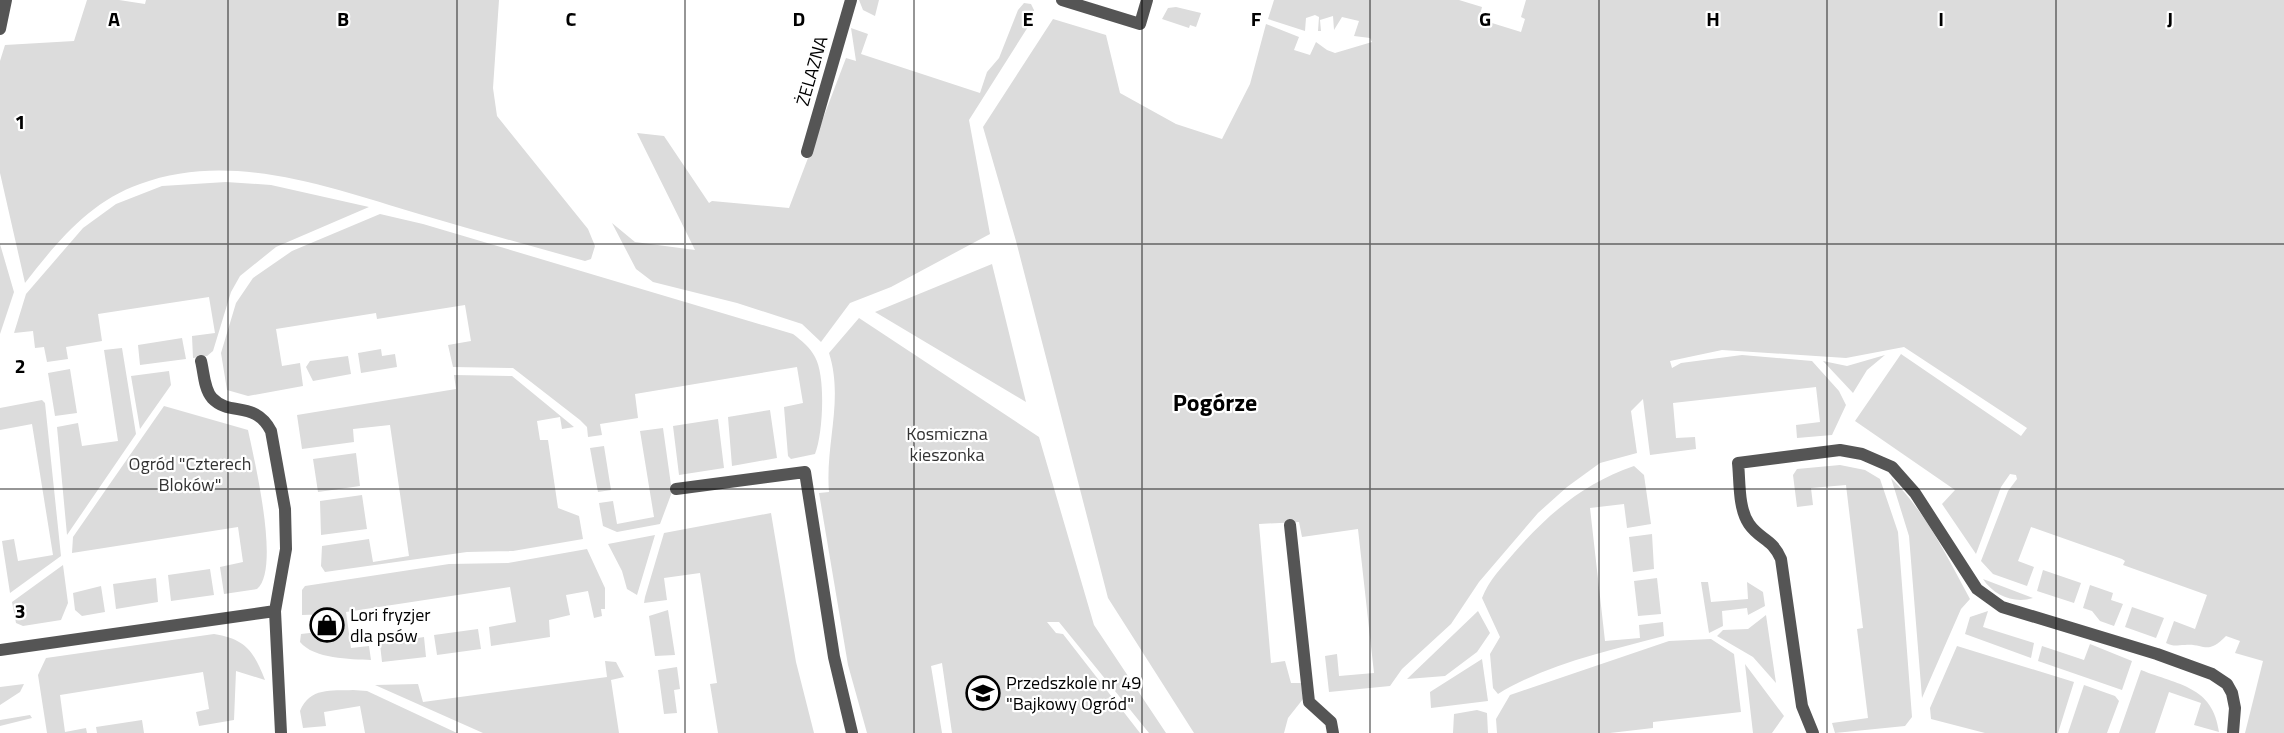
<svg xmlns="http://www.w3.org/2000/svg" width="2284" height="733" viewBox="0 0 2284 733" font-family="'Titillium Web',sans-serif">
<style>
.green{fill:#dcdcdc}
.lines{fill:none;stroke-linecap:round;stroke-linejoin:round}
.street{stroke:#555;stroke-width:12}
.grid{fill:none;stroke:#000;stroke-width:1.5;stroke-opacity:0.55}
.labels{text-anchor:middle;stroke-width:4.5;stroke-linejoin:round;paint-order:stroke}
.street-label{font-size:18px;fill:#000;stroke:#fff}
.park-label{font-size:18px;fill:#333;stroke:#fff}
.poi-label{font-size:18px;fill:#000;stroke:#fff;text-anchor:start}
.district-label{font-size:24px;font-weight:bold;fill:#000;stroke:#fff}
.grid-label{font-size:20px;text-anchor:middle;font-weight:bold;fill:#000;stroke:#fff;stroke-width:4.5;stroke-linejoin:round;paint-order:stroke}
</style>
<rect width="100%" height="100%" fill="#fff"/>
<!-- green -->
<path class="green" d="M87,0H119L145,4L146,0H499L493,88L497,116L588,229L595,246L591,259L585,261C530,246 474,230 419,214C331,188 232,150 140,184C89,202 57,242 25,283L0,173V61L5,45L74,41Z
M859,0H879L875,16L863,10Z
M1274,0H1459L1482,7L1479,19L1521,32L1525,19L1521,17L1526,0H2284V733H2245L2263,661L2235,653L2240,641L2226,636C2207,656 2204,643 2185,645C2177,645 2174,647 2166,643L2174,621L2195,629L2207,595L2123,565L2125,561L2122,559L2031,527L2018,561L2034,567L2027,586L1993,574L1981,561L2008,491L2017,479L2016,475L2010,474L2001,487L1976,554L1942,504L1955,490L1855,421L1901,354L2021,436L2027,428L1904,347L1846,358L1722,350L1670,361L1672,368L1681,363L1742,355L1812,361L1839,391L1846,405L1832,435L1797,438L1796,425L1820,422L1816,387L1673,403L1676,438L1695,437L1696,449L1650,455L1643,399L1631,411L1637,453L1600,463L1567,487L1538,513L1479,582L1451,624L1402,669L1390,686L1329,692L1325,656L1337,654L1339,676L1374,673L1358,529L1302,537L1299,522L1259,524L1271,663L1285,661L1291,683H1301L1303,699L1288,718L1284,733H1194L1108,598L1016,241L983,127L1053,19L1106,35L1120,93L1176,124L1222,139L1250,84L1266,24L1299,37L1294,50L1310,55L1316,42L1327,50L1335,53L1372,42L1370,38L1354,36L1359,21L1342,17L1334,30L1333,16L1320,20L1321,31H1318L1319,17L1315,15L1306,18L1305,31L1268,19Z
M1024,3L1031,4L1034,10L1033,19L969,120L990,234L891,287L850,303L821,342L802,324L737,303L653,282L636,269L612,223L635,242L695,250L637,133L664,136L709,203L712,201L789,208L846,58L856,61L851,28L868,34L861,54L980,93L987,72L999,58L1018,10Z
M1176,7L1201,13L1196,27L1190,25L1189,28L1162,19L1168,8Z
M226,182L271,185L369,207L276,247L240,276L231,292L213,351L207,356L193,358L192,336L215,333L209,297L98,314L102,341L66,347L68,359L47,362L44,347L35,348L33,331L14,333L26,294L83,228L116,204L162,186Z
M380,214L423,224L793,334C802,341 810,347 815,357C826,376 823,434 815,454L791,459L788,456L784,407L803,403L797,367L635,394L638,418L600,424L602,435L588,437L587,427L580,420L513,368L453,367L448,345L471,341L465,305L377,319L376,313L276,329L282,366L300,363L303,386L248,396L227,390L221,353L236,303L253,278L292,251Z
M0,244L14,292L0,334Z
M992,264L1026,402L875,312Z
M859,318L1039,437L1094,625L1166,733H1149L1059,622H1047L1056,633L1063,634L1140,733H952L942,663L931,666L942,733H867L848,665L819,493L829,492C825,444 844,400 829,353Z
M182,338L186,359L140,365L138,345Z
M122,348L136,434L67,535L57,427L78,423L82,446L118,441L104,350Z
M381,349L382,356L395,354L397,367L361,373L358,353Z
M1885,355L1867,370L1853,393L1823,361L1847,366Z
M348,356L351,374L313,381L306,367L310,361Z
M70,369L77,413L55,416L48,373Z
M169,371L171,385L140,429L131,376Z
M454,375L512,376L574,427L562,429L560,417L537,421L540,440H548L558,508L579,516L583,539L513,551L467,552L325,572L321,566L322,546L369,539L373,562L409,556L390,425L353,429L354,442L302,449L297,415L456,389Z
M42,400L45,403L61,556L10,593L2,541L14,539L18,561L53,555L32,424L0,430V408Z
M164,406L248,430C254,459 281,570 257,589L224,594L220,567L243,562L238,527L72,553L73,537Z
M770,410L777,458L732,466L728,417Z
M718,419L724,468L679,475L673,426Z
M663,428L672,492L660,524L617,532L603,526L599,503L613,501L617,524L654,517L640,431Z
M604,446L611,490L598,492L590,448Z
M356,453L360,486L318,492L313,459Z
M1840,465L1865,470L1880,479L1898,532L1912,717L1905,726L1835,733L1832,723L1868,718L1857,629L1863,628L1846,485L1811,488L1813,505L1797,507L1793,475L1797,469Z
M1634,466L1644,475L1651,524L1627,528L1624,504L1590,508L1605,641L1640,638L1639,625L1663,622L1664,636C1608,651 1547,664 1498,694L1493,688L1490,654L1500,637L1482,598C1489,580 1502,567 1514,553C1548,514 1584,483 1634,466Z
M1891,478C1925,511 1948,558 1970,599L1961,609L1922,698L1909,536Z
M362,495L367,529L321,535L320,501Z
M771,513L796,662L814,733H718L710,684L717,683L700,573L664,578L667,600L644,603L645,597L664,533Z
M1652,534L1654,569L1633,572L1629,537Z
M655,535L637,595L627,589L622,571L608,544Z
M587,549L605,588V609H601L602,616L594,618L588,591L566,595L570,615L549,620L550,637L491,646L489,627L516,622L510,587L346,612L351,648L369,646L371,660C350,659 314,659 300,642L301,634L318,632L319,639L337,636L334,614L302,615V590L305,586L449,564L508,563Z
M63,565L68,603L61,620L23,626L16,623L12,602Z
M210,569L214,595L171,601L168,575Z
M2043,570L2081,583L2074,603L2037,591Z
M156,578L158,602L116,609L113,584Z
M1657,578L1661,614L1638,616L1634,581Z
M1983,579L2033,598C2015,604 1994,596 1983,579Z
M1701,582H1708L1711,602L1748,599L1747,582L1763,592L1765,606L1748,615L1747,608L1722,611L1723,626L1709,633Z
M2090,585L2113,593L2111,600L2123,604L2114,626L2100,621L2092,611L2083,608Z
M101,586L105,612L82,616L75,610L73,593Z
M2132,607L2164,618L2156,638L2125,627Z
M668,610L675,655L655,656L649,616Z
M1478,611L1490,633L1477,652L1445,676L1407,679Z
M1988,611L1983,627L2034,643L2031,658L1965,634L1970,617Z
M1766,615L1776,683L1753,657L1717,636L1723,630L1748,629Z
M478,629L481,649L437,655L434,635Z
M214,634C245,639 254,651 265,680L236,671L234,720L199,726L196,712L209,709L203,672L60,695L65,732L86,728L87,733H47L38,675L46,658Z
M424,637L426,657L382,662L380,644Z
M1711,639L1734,654L1741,712L1653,722V728L1610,733H1497L1496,719L1510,695L1669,641Z
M2090,644L2132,661L2122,690L2038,661L2042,646L2084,660Z
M1957,646L2074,682L2058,733H1985L1931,719L1930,708Z
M1482,659L1488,701L1431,708L1430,692Z
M605,661L616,662L624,677L611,680L619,733H483L375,685L418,684L423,702L607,677Z
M1745,664L1784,716L1772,733H1753Z
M677,667L680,689L674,690L677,713L664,714L658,670Z
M2141,670C2178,685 2213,686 2219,732L2194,725L2201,703L2169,692L2155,733H2119Z
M24,684L20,692L0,705V687Z
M2084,685L2115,696L2119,701L2107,733H2068Z
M353,690L367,691L457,733H365L360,706L324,712L326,726L303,728L300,711C310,687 331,691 353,690Z
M1477,710L1487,713L1488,733H1453L1454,714Z
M30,715L32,718L0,726V720Z
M142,720L144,733H97L96,727Z"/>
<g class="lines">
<!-- street -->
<path class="street" d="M1062,0L1140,24L1147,0
M0,29L6,0
M807,152L851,0
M201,361C204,373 204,389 212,398C230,417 255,400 271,431L285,509L286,549L275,611L281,733
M676,489L805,472L834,657L852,733
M1290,525L1309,702L1331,722L1333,733
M0,650L275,611
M1813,733L1802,706L1781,559C1772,538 1760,540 1749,524C1738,508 1740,481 1738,463L1840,450L1862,454L1892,467L1915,493L1977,589L2002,607L2157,654L2212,674L2227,684L2232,693L2235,708L2233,733"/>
</g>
<!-- grid -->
<path class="grid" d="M228,0V733M457,0V733M685,0V733M914,0V733M1142,0V733M1370,0V733M1599,0V733M1827,0V733M2056,0V733M0,244H2284M0,489H2284"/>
<!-- icons -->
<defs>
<g id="shop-ring" transform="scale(1.725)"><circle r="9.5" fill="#fff" stroke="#000" stroke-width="1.5"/><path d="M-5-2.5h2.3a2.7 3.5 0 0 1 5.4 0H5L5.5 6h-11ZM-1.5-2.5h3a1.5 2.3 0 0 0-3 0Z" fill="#000"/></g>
<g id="school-ring" transform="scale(1.725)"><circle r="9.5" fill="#fff" stroke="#000" stroke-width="1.5"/><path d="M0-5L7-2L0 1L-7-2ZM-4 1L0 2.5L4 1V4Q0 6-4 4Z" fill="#000"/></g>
</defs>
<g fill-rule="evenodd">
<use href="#shop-ring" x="327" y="625"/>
<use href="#school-ring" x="983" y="693"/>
</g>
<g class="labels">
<!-- street labels -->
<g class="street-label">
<text transform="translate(812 71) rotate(-74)" y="6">ŻELAZNA</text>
</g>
<!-- park labels -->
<g class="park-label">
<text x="947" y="440">Kosmiczna<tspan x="947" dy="21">kieszonka</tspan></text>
<text x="190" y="470">Ogród "Czterech<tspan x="190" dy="21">Bloków"</tspan></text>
</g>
<!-- poi labels -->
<g class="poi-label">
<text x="350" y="621">Lori fryzjer<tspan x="350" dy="21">dla psów</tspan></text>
<text x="1006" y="689">Przedszkole nr 49<tspan x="1006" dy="21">"Bajkowy Ogród"</tspan></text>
</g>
<!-- district labels -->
<g class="district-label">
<text x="1215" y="411">Pogórze</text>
</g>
</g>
<g class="grid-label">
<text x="114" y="26">A</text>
<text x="343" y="26">B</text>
<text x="571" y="26">C</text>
<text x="799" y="26">D</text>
<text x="1028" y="26">E</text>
<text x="1256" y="26">F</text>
<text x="1485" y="26">G</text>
<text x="1713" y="26">H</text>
<text x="1941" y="26">I</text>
<text x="2170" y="26">J</text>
<text x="20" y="129">1</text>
<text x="20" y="373">2</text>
<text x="20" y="618">3</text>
</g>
</svg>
